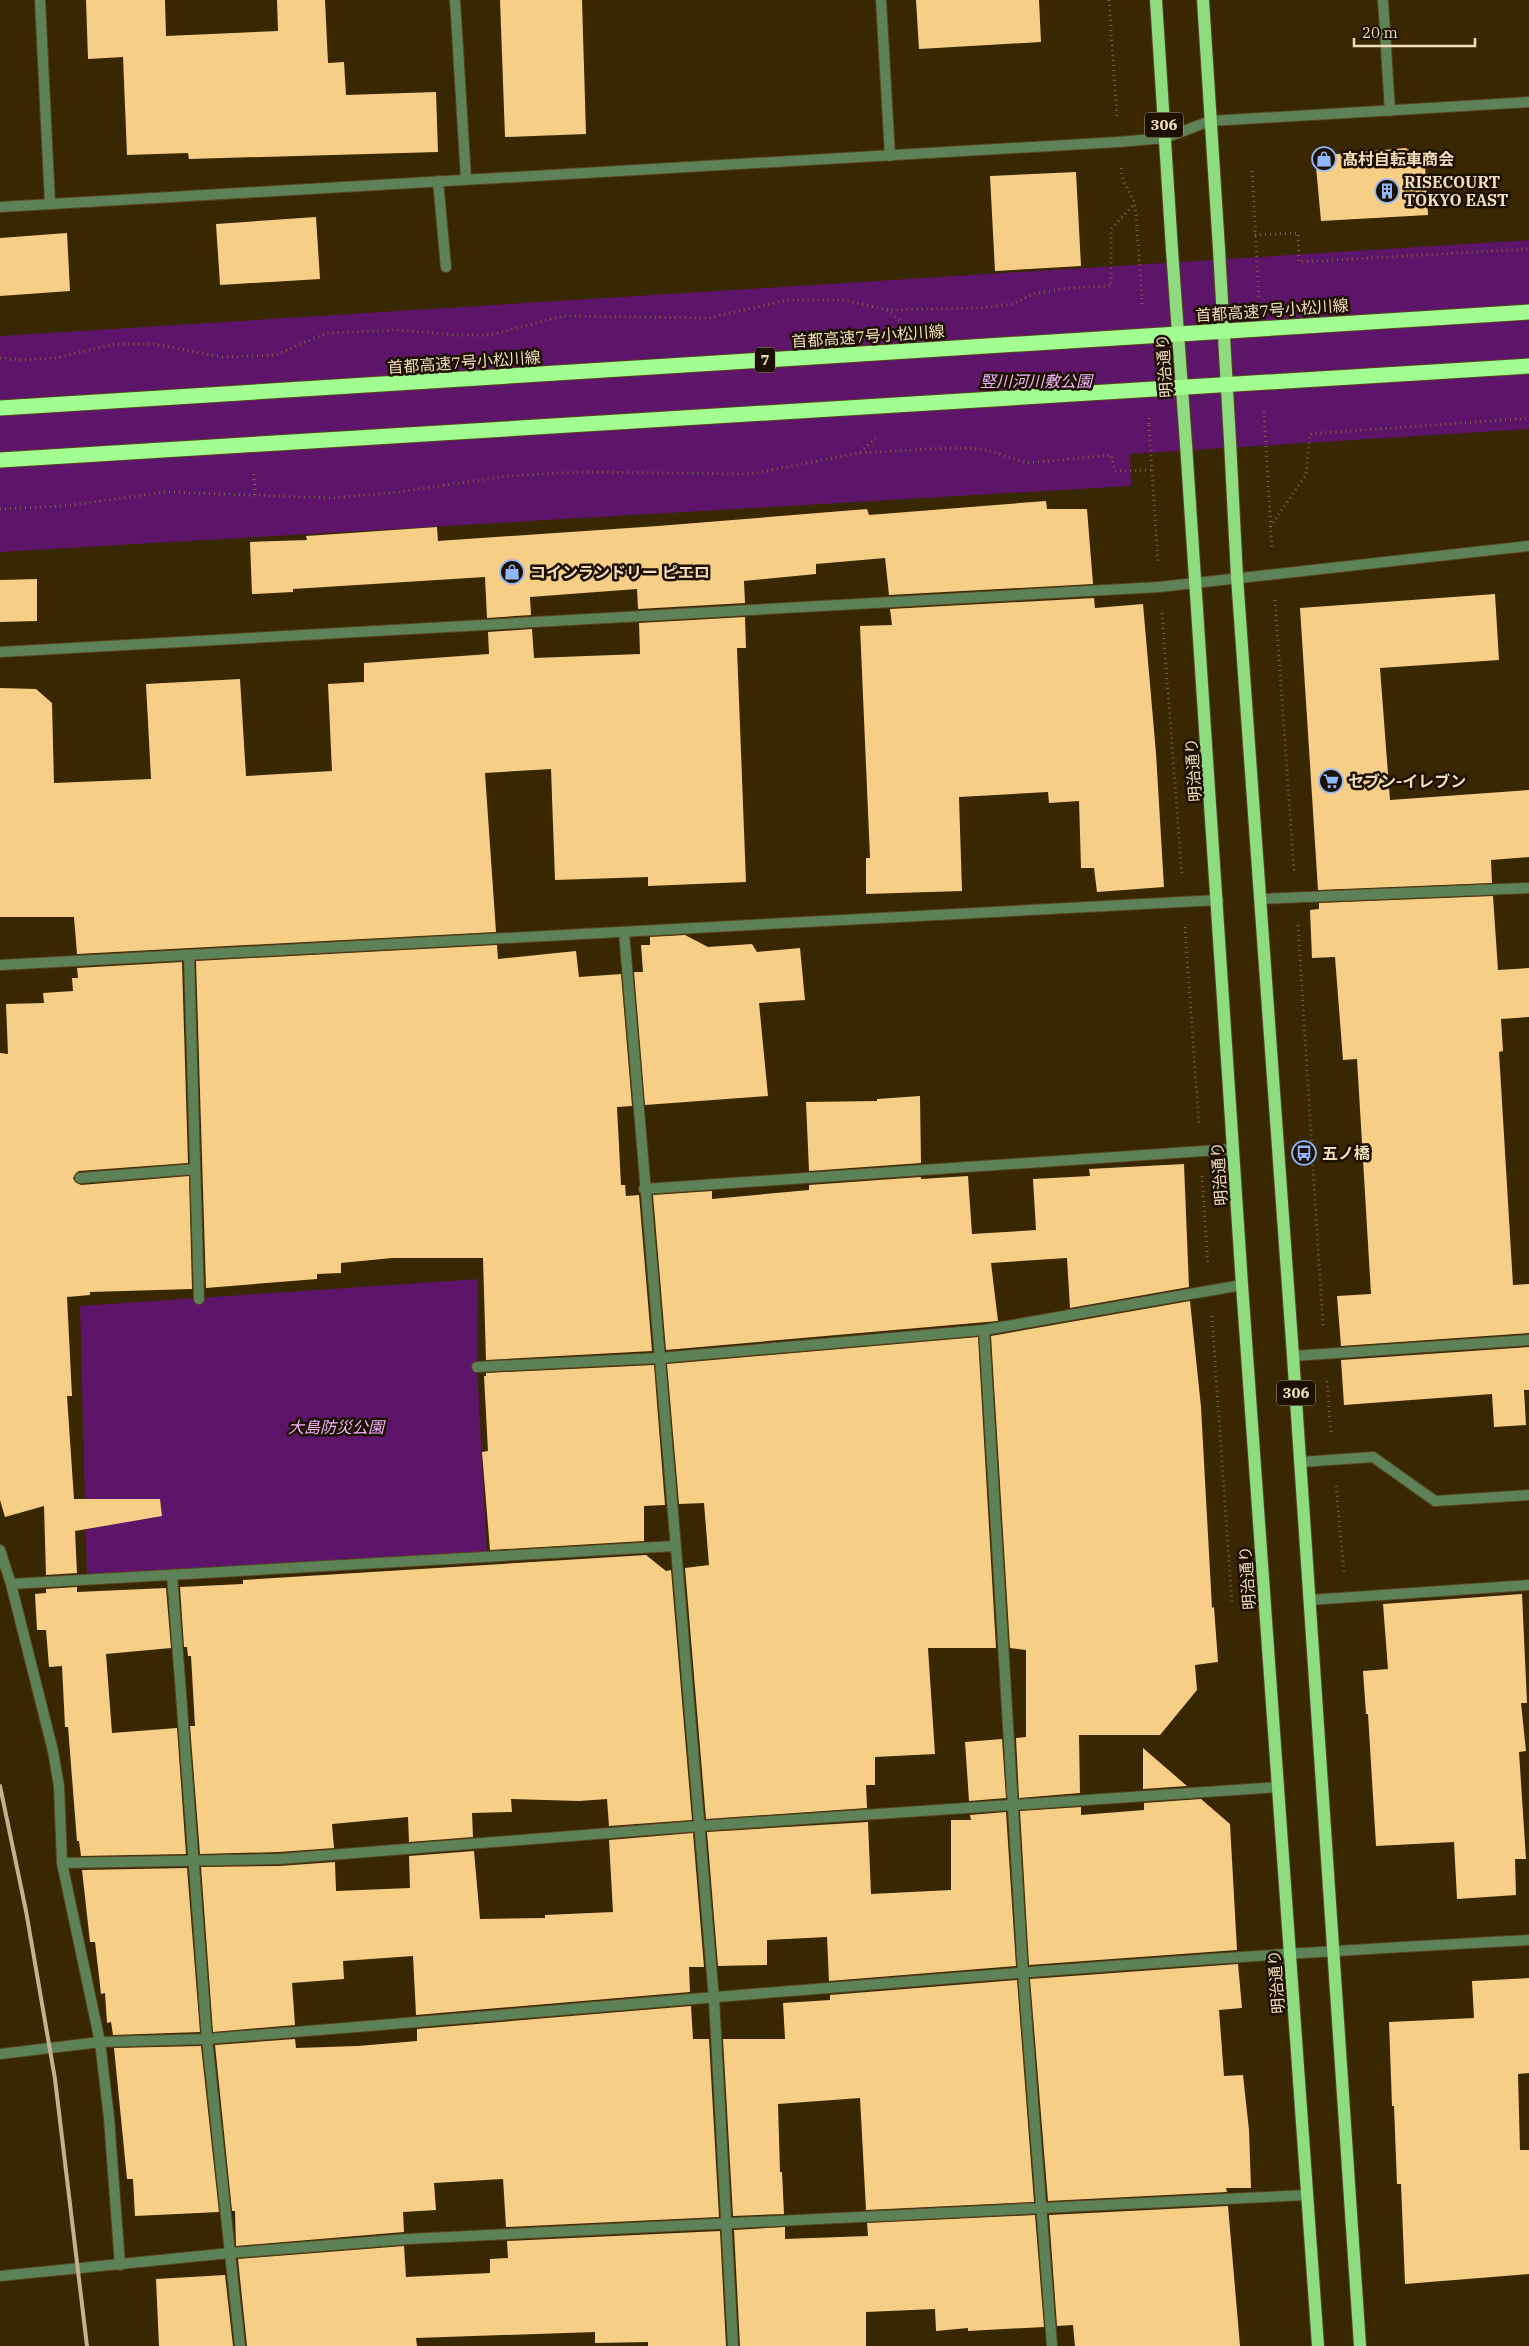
<svg xmlns="http://www.w3.org/2000/svg" width="1529" height="2346" viewBox="0 0 1529 2346" font-family="'IBM Plex Serif','Noto Sans JP',serif">
<style>
.green{fill:#5d156a}
.building{fill:#f7ce86}
.lines{fill:none;stroke-linecap:round;stroke-linejoin:round}
.lane-casing{stroke:#57441f;stroke-width:12}
.street-casing{stroke:#57441f;stroke-width:12}
.primary-casing{stroke:#57441f;stroke-width:14}
.path{stroke:#776440;stroke-width:3;stroke-dasharray:1 4;stroke-linecap:butt}
.lane{stroke:#5e8257;stroke-width:10}
.street{stroke:#5e8257;stroke-width:10}
.primary{stroke:#8fdb80;stroke-width:12}
.rail{stroke:#c4b18f;stroke-width:4}
.primary-bridge-casing{stroke:#57441f;stroke-width:14;stroke-linecap:butt}
.highway-bridge-casing{stroke:#57441f;stroke-width:17;stroke-linecap:butt}
.path-bridge{stroke:#776440;stroke-width:3;stroke-dasharray:1 4;stroke-linecap:butt}
.primary-bridge{stroke:#8fdb80;stroke-width:12}
.highway-bridge{stroke:#a2fe90;stroke-width:15}
.labels{text-anchor:middle;stroke-width:5;stroke-linejoin:round;paint-order:stroke}
.shield{fill:#1c1100;stroke:#b2a084;stroke-width:1}
.shield-label{font-size:15px;font-weight:bold;fill:#f2debd}
.poi-label{font-size:16px;font-weight:bold;fill:#f2debd;stroke:#1c1100;text-anchor:start}
.street-label{font-size:16px;fill:#f2debd;stroke:#1c1100}
.park-label{font-size:16px;font-style:italic;fill:#f2b5ff;stroke:#1c1100}
</style>
<rect width="100%" height="100%" fill="#392701"/>
<!-- green -->
<path class="green" d="M1529,240V429L1130,454L1131,486L0,552V336Z
M478,1279L477,1367L487,1557L87,1580L80,1306Z"/>
<!-- building -->
<path class="building" d="M86,0H165L166,36L278,31L277,0H325L328,63L344,62L346,95L436,92L438,152L189,159L188,153L127,155L123,57L88,59Z
M500,0H582L586,134L505,137Z
M916,0H1039L1041,42L919,49Z
M1406,148L1425,165L1428,215L1321,221L1315,156Z
M1076,172L1081,266L995,271L990,176Z
M316,217L320,279L220,285L216,224Z
M67,233L70,291L0,296V238Z
M1046,501L1047,509H1087L1093,584L889,595L885,558L816,564V574L744,581L745,603L638,609L637,589L530,597L531,615L487,618L485,577L293,589V592L252,594L250,542L307,540L306,536L437,527L438,541L658,526L867,509L869,515Z
M37,579V621L0,622V580Z
M1495,594L1499,660L1380,668L1390,800L1529,790V857L1491,860L1492,883L1318,890L1300,608Z
M1094,598L1095,608L1143,604L1156,753L1164,887L1097,892L1094,868H1081L1079,801L1049,803L1048,792L959,797L962,891L866,894V858H870L860,626L892,625L890,609Z
M745,617L746,648H737L746,882L648,886V877L555,880L551,769L485,773L496,932L77,954L74,917H0V688L36,689L52,703L54,783L151,779L146,684L240,679L246,776L332,771L328,684L364,682V663L489,654L488,632L532,629L534,658L640,654L639,623Z
M1493,896L1498,970L1529,968V1017L1501,1019L1503,1051L1499,1052L1513,1285L1529,1284V1333L1341,1346L1337,1296L1371,1294L1357,1059L1343,1060L1335,957L1312,958L1310,910L1319,909V903Z
M685,935L708,947L752,944L757,952L800,948L805,1000L759,1003L768,1096L645,1105L634,972H643L641,945H650V937Z
M497,945L498,959L576,951L579,977L621,974L632,1106L617,1107L621,1185H625L626,1196L639,1195L652,1351L486,1360L483,1258H392L341,1263V1273L317,1274V1279L206,1288L196,961Z
M182,962L188,1163L79,1171L76,1173L73,1178L75,1182L81,1185L189,1176L192,1289L90,1292V1295L67,1297L72,1396H67L74,1499H160L162,1516L75,1531L77,1573L46,1575L44,1506L5,1517L0,1500V1053L8,1054L6,1004L44,1003L43,993L73,991L72,978H78L77,968Z
M920,1096L921,1163L809,1171L806,1102L877,1101V1099Z
M1184,1164L1189,1287L1070,1308L1067,1258L991,1263L998,1321L666,1350L653,1195L712,1191V1199L809,1190V1185L921,1177V1179L968,1176L972,1234L1036,1230L1033,1179L1090,1176L1089,1169Z
M1190,1301L1201,1407L1212,1608L1214,1607L1218,1662L1195,1665L1197,1690L1160,1735H1079L1080,1793L1019,1798L1016,1738L1026,1737V1650L1010,1648L991,1336Z
M978,1337L996,1648H928L935,1754L875,1757V1785H866L867,1808L706,1819L685,1568L709,1565L704,1503L679,1504L667,1364Z
M1529,1347V1390H1524L1526,1425L1494,1427L1492,1394L1344,1405L1341,1360Z
M654,1365L665,1505L644,1506V1541L490,1550L482,1452L488,1451L484,1376H486V1373Z
M646,1555L666,1571L671,1570L692,1820L609,1826L607,1799L579,1801L511,1799L512,1812L472,1813L473,1837L409,1842L408,1817L332,1824L334,1848L279,1852L200,1854L190,1726H195L191,1656H188L187,1647H184L180,1587L243,1584V1580Z
M77,1587V1592L166,1588L171,1648L106,1654L112,1733L177,1728L186,1854L81,1856L79,1841H77L68,1727H65L62,1666L49,1667L46,1630H37L35,1594L46,1593V1589Z
M1522,1594L1527,1703H1521L1526,1751L1519,1752L1526,1859H1515L1516,1895L1457,1899L1454,1842L1376,1846L1368,1714H1366L1363,1671L1388,1669L1383,1604Z
M1002,1739L1006,1798L969,1801L965,1742Z
M1143,1748L1187,1786L1143,1789Z
M1201,1799L1230,1824L1237,1950L1029,1965L1020,1811L1081,1807V1815L1144,1810V1803Z
M1006,1812L1016,1966L829,1981L827,1937L767,1940V1965L718,1966L707,1832L868,1822L871,1894L951,1890V1820H971L970,1815Z
M693,1833L704,1967H689L690,1992L416,2015L413,1956L343,1961L344,1979L292,1983L295,2025L213,2032L201,1867L279,1866L335,1862L336,1891L410,1888L409,1856L474,1851L480,1919L545,1918V1915L613,1912L609,1840Z
M187,1868L200,2032L113,2035L111,2022L107,2023L105,1993L101,1994L95,1942H90L82,1870Z
M1238,1964L1242,2008L1219,2010L1224,2076L1243,2075L1249,2130L1251,2188H1226L1227,2192L1048,2201L1030,1979Z
M1529,1978V2073L1518,2074L1520,2150H1529V2274L1405,2284L1401,2184H1397L1394,2106H1392L1389,2022L1474,2018L1472,1981Z
M1017,1980L1034,2202L866,2210L860,2098L778,2104L780,2172H782L784,2214L733,2216L723,2039H785L783,2003L830,2000V1995Z
M691,2006L693,2039H709L719,2217L506,2227L503,2179L434,2183L436,2210L403,2212L404,2232L236,2246L235,2211H232L215,2045L295,2039L296,2048L358,2046L417,2041V2029Z
M201,2046L219,2212L135,2216L133,2179H127L114,2048Z
M1228,2206L1240,2346H1075L1073,2325L1057,2326L1049,2215Z
M1035,2215L1044,2327L968,2331V2328L936,2331L935,2309L866,2312V2346H740L734,2230L785,2227V2239L868,2236L867,2223Z
M720,2231L726,2346H648V2342L595,2343V2332L416,2338L417,2346H247L238,2259L404,2246L406,2277L490,2273V2259L508,2258L507,2241Z
M225,2275L233,2346H159L156,2279Z"/>
<g class="lines">
<!-- lane casing -->
<g class="lane-casing">
<path id="lane" d="M624,932L714,1999L733,2346
M189,955L199,1299
M80,1178L195,1169
M644,1189L1233,1149
M984,1330L1023,1973L1052,2346
M1293,1356L1529,1340
M477,1367L659,1358L984,1330L1242,1285
M1301,1462L1373,1457L1435,1501L1529,1495
M0,1550L11,1584L53,1751L59,1786L62,1863L100,2042L109,2118L120,2265
M172,1575L207,2039L240,2346
M11,1584L675,1546
M1309,1600L1529,1585
M62,1863L279,1859L699,1826L1279,1787
M0,2054L100,2042L207,2039C648,2004 1088,1962 1529,1940
M0,2276L230,2253L408,2239L1308,2195"/>
</g>
<!-- street casing -->
<g class="street-casing">
<path id="street" d="M40,0L50,204
M455,0L466,179
M881,0L890,156
M1383,0L1390,111
M438,181L446,267
M0,207L1118,142L1165,138L1210,121L1529,102
M0,652L1159,587L1529,546
M1260,899L1529,888
M0,965L1218,900"/>
</g>
<!-- primary casing -->
<g class="primary-casing">
<path id="primary" d="M1156,0L1172,250
M1203,0L1219,249
M1230,441L1237,577L1293,1356L1360,2346
M1186,444L1242,1285L1318,2346"/>
</g>
<!-- path -->
<path class="path" d="M1109,0L1117,117
M1121,168L1123,180L1135,203L1142,298
M1252,171L1259,300
M1255,235L1298,233L1299,262L1529,249
M887,310L901,322
M0,358L22,360L57,358L115,344H154L222,357L275,355L327,333L401,330L454,335H490L563,316L708,318L788,300H844L887,310L979,308L1012,304L1034,294L1068,288L1111,286V229L1135,203
M1264,411L1272,549
M1149,425L1158,562
M860,452L878,436
M254,474L255,496
M0,509L63,506L166,492L333,498L399,492L507,476L583,472L750,474L859,453L951,448L983,449L1028,463L1111,455L1115,471L1152,470
M1270,527L1306,475L1310,434L1529,418
M1275,600L1294,871
M1162,613L1182,876
M1298,925L1323,1327
M1185,927L1199,1125
M1202,1176L1208,1265
M1212,1316L1232,1604
M1327,1381L1331,1435
M1336,1486L1344,1572"/>
<!-- lane -->
<use href="#lane" class="lane"/>
<!-- street -->
<use href="#street" class="street"/>
<!-- primary -->
<use href="#primary" class="primary"/>
<!-- rail -->
<path class="rail" d="M0,1786L26,1911L55,2079L87,2346"/>
<!-- primary-bridge casing -->
<g class="primary-bridge-casing">
<path id="primary-bridge" d="M1219,249L1230,441
M1172,250L1186,444"/>
</g>
<!-- highway-bridge casing -->
<g class="highway-bridge-casing">
<path id="highway-bridge" d="M0,408L1529,312
M0,460L1529,366"/>
</g>
<!-- path-bridge -->
<path class="path-bridge" d="M1142,298V307
M1149,418V425"/>
<!-- primary-bridge -->
<use href="#primary-bridge" class="primary-bridge"/>
<!-- highway-bridge -->
<use href="#highway-bridge" class="highway-bridge"/>
</g>
<!-- icons -->
<defs>
<g id="shop-ring" transform="scale(1.25)"><circle r="9.5" fill="#1c1100" stroke="#8fb8fd" stroke-width="1.5"/><path d="M-5-2.5h2.3a2.7 3.5 0 0 1 5.4 0H5L5.5 6h-11ZM-1.5-2.5h3a1.5 2.3 0 0 0-3 0Z" fill="#8fb8fd"/></g>
<g id="building-ring" transform="scale(1.25)"><circle r="9.5" fill="#1c1100" stroke="#8fb8fd" stroke-width="1.5"/><path d="M-4-6H4V6H1V3H-1V6H-4ZM-2.5-4.3h1.7v1.8h-1.7ZM.8-4.3h1.7v1.8H.8ZM-2.5-1h1.7V.8h-1.7ZM.8-1h1.7V.8H.8Z" fill="#8fb8fd"/></g>
<g id="supermarket-ring" transform="scale(1.25)"><circle r="9.5" fill="#1c1100" stroke="#8fb8fd" stroke-width="1.5"/><path d="M-6-5.5h2.5l.6 2H6L4.5 2H-2.5L-4.4-4H-6ZM-1.5 3.2a1.3 1.3 0 1 0 .1 0ZM3 3.2a1.3 1.3 0 1 0 .1 0Z" fill="#8fb8fd"/></g>
<g id="bus-ring" transform="scale(1.25)"><circle r="9.5" fill="#1c1100" stroke="#8fb8fd" stroke-width="1.5"/><path d="M-5-6H5V4H4V6H2V4H-2V6H-4V4H-5ZM-3.5-4V0h7V-4ZM-3.5 1.2v1.5H-2V1.2ZM2 1.2v1.5H3.5V1.2Z" fill="#8fb8fd"/></g>
</defs>
<g fill-rule="evenodd">
<use href="#shop-ring" x="1324" y="159"/>
<use href="#building-ring" x="1387" y="191"/>
<use href="#shop-ring" x="512" y="572"/>
<use href="#supermarket-ring" x="1331" y="781"/>
<use href="#bus-ring" x="1304" y="1153"/>
</g>
<g class="labels">
<!-- shield labels -->
<g class="shield">
<rect x="1145" y="112.5" width="38" height="25" rx="4"/>
<rect x="755" y="347.5" width="20" height="25" rx="4"/>
<rect x="1277" y="1380.5" width="38" height="25" rx="4"/>
</g>
<g class="shield-label">
<text x="1164" y="130">306</text>
<text x="765" y="365">7</text>
<text x="1296" y="1398">306</text>
</g>
<!-- poi labels -->
<g class="poi-label">
<text x="1342" y="165">髙村自転車商会</text>
<text x="1404" y="188">RISECOURT<tspan x="1404" dy="18">TOKYO EAST</tspan></text>
<text x="530" y="578">コインランドリー ピエロ</text>
<text x="1348" y="787">セブン-イレブン</text>
<text x="1322" y="1159">五ノ橋</text>
</g>
<!-- street labels -->
<g class="street-label">
<text transform="translate(1272 310) rotate(-4)" y="6">首都高速7号小松川線</text>
<text transform="translate(868 336) rotate(-4)" y="6">首都高速7号小松川線</text>
<text transform="translate(464 362) rotate(-4)" y="6">首都高速7号小松川線</text>
<text transform="translate(1164 366) rotate(-94)" y="6">明治通り</text>
<text transform="translate(1193 770) rotate(-94)" y="6">明治通り</text>
<text transform="translate(1219 1174) rotate(-94)" y="6">明治通り</text>
<text transform="translate(1247 1578) rotate(-94)" y="6">明治通り</text>
<text transform="translate(1276 1982) rotate(-94)" y="6">明治通り</text>
</g>
<!-- park labels -->
<g class="park-label">
<text x="1036" y="387">竪川河川敷公園</text>
<text x="336" y="1433">大島防災公園</text>
</g>
</g>
<!-- scale -->
<path d="M1354 38v8h121v-8" fill="none" stroke="#f2debd" stroke-width="2.5"/>
<text x="1362" y="38" font-size="15" fill="#f2debd" stroke="#1c1100" stroke-width="4" paint-order="stroke">20 m</text>
</svg>
